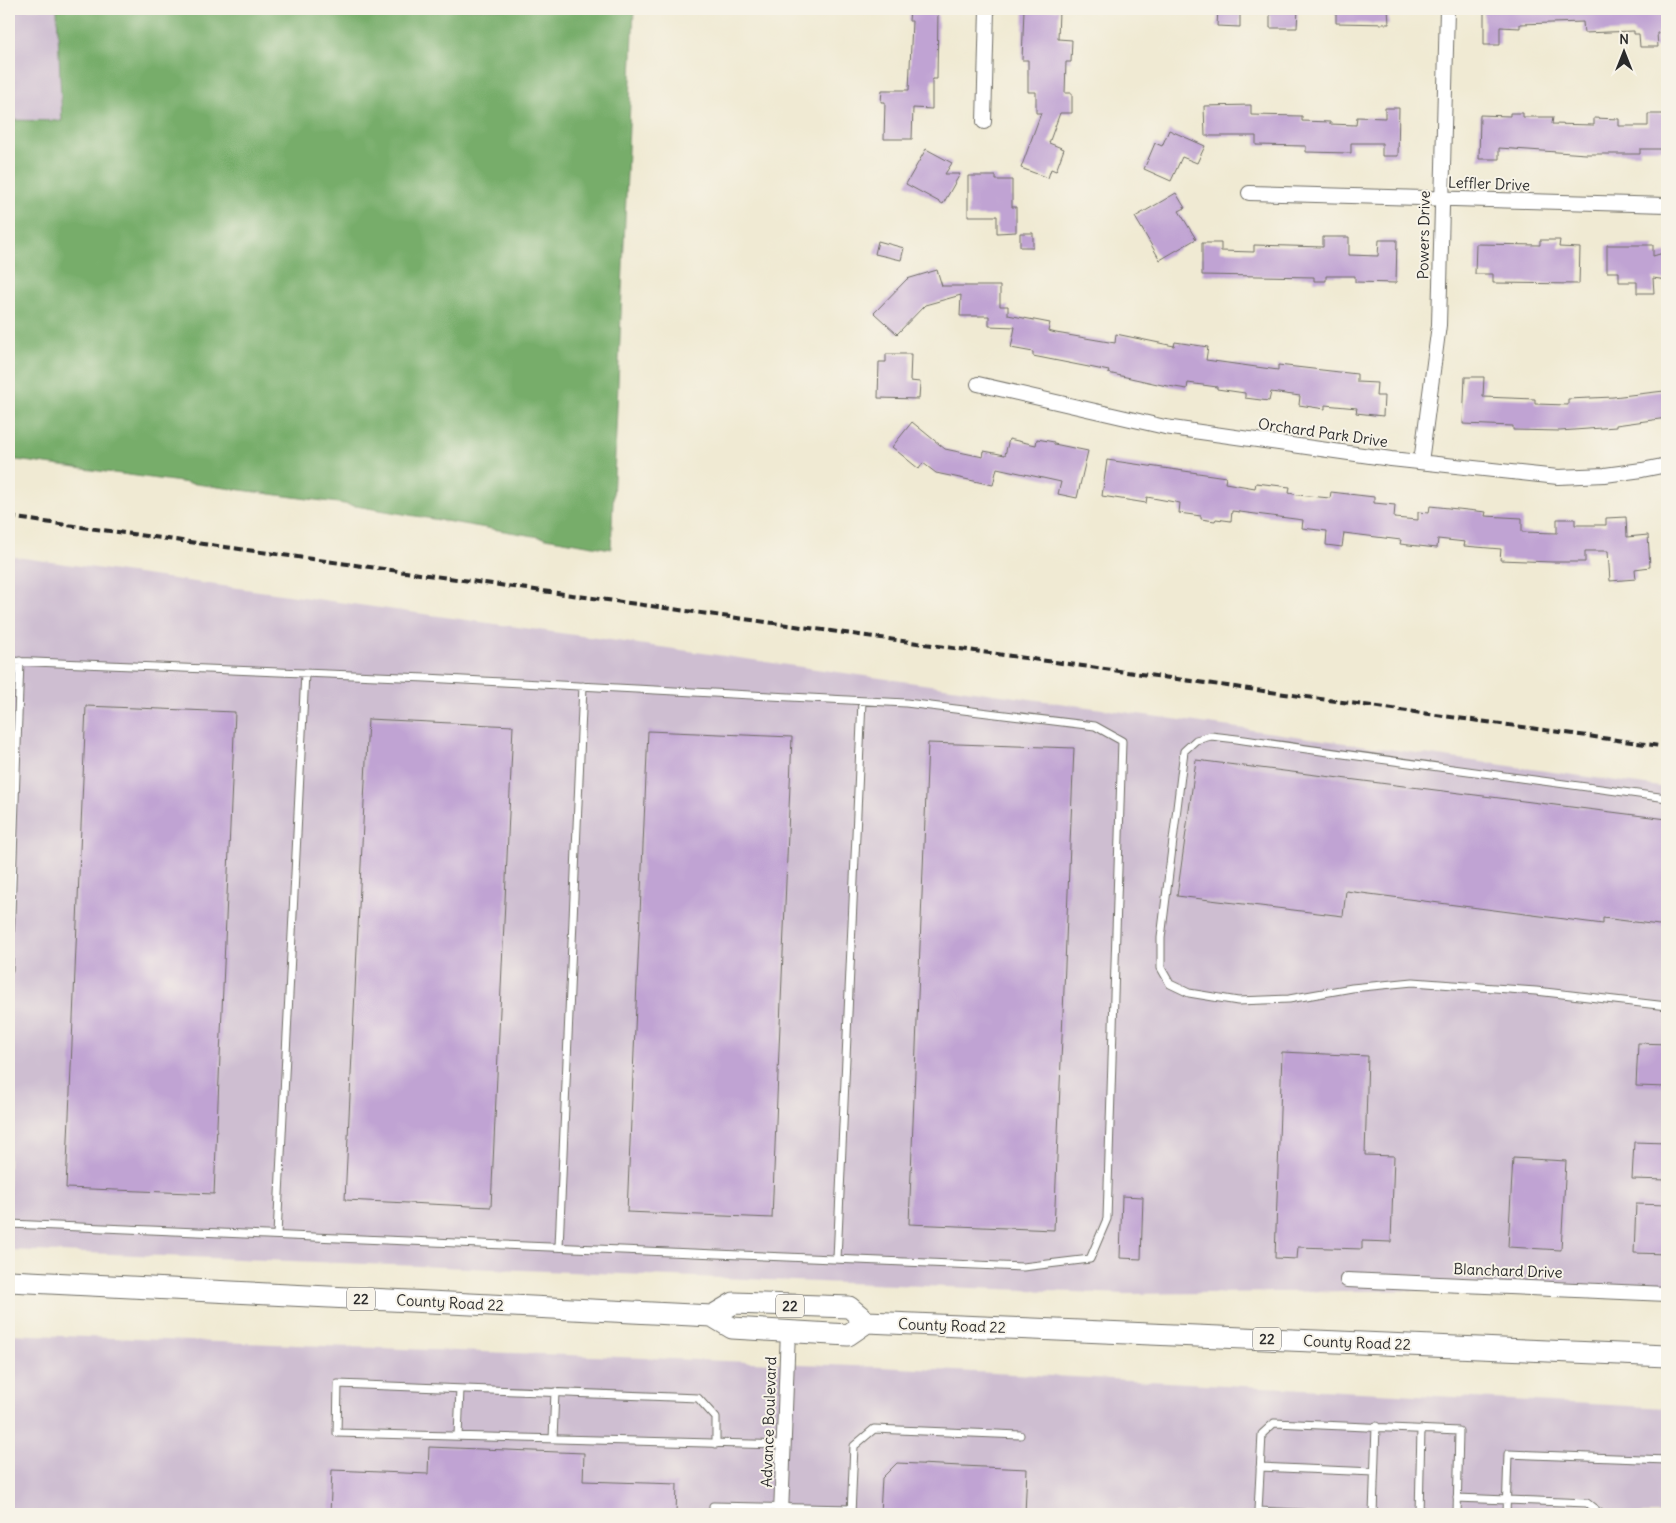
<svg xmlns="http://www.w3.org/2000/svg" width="1676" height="1523" viewBox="0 0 1676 1523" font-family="Delius,sans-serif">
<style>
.industrial{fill:#cebed1}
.forest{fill:#77ad6b;stroke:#516c4b}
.building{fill:#c0a3d3}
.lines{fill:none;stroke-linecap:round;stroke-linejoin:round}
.lane-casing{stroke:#706e66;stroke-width:9}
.street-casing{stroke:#706e66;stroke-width:16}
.primary-casing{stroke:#706e66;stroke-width:23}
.lane{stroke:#fff;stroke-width:7}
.street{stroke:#fff;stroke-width:14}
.primary{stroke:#fff;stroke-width:21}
.rail{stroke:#2b2b2b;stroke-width:4;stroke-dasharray:8 4;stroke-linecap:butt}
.labels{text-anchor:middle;stroke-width:4;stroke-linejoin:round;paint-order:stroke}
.shield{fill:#f7f3e8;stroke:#686764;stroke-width:1}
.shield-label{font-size:14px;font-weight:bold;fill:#2b2b2b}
.street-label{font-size:15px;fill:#2b2b2b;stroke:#f7f3e8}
</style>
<rect width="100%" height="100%" fill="#f7f3e8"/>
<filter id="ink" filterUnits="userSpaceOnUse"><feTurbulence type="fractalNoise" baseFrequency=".02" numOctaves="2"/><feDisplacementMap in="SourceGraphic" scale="10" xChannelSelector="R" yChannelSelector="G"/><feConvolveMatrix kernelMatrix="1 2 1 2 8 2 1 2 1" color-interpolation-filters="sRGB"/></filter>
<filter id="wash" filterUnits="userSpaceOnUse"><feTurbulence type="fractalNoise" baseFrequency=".0096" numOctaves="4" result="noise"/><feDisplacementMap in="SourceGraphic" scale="20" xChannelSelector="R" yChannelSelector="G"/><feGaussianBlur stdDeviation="1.12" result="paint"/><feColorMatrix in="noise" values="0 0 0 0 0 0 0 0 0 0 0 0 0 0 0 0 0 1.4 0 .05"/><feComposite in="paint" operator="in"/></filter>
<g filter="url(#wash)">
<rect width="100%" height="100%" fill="#f0ead3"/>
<!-- industrial -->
<path class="industrial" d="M9,9H57L62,121L9,120Z
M9,556L1667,788V1287L1125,1294L9,1250Z
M9,1334L881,1367L1667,1408V1514H9Z"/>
<!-- forest -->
<path class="forest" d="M57,9H634L611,549L338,503L9,459V120L62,121Z"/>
<g id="blocks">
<!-- building -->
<path class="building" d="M910,9H938L937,79H932V109L913,108L912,139H884L885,102H881L882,90H909L912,21H909Z
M1024,9L1059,10L1058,39L1072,40L1071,62H1066L1065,93H1072V113H1060L1049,143L1064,149L1056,171L1051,169L1048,178L1021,168L1041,113H1036V92H1028V60H1022Z
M1218,9H1240V27L1217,26Z
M1270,9H1298L1297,28H1270Z
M1336,9H1388L1389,24L1336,23Z
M1489,9H1662V12H1667V32L1657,33L1658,47H1640L1639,34H1634V31L1584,33L1583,22L1520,24V28L1500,27V45H1484V11H1489Z
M1251,105V115L1302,116V121L1330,122V124L1356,125L1357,117L1385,118V108H1399L1398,156H1382V143H1351V153L1306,152V146L1256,145V136H1205L1204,106Z
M1510,113H1523V117H1553L1552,124L1594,125V118L1619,119V126H1648V114H1667V149H1640V154H1586L1499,148V159H1479L1480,115L1510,116Z
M1169,130L1205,146L1197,163L1182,157L1171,181L1144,169L1155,143L1162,146Z
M926,149L952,163L945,174H960L943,204L906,184Z
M968,176H996V180H1012V207H1016V232L997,233V216H968Z
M1176,193L1185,208L1179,211L1196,239L1160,260L1135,217Z
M1020,233H1033V247H1020Z
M1323,237H1349V255L1378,256L1379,240H1397L1396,283L1355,282V276H1326V281H1314V277L1202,275V243H1221V251L1254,252V245L1323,247Z
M1540,240H1560L1559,247L1580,248L1579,284L1493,283V274H1475L1476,244L1540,245Z
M878,241L904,248L901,260L875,254Z
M1607,245H1653V256L1667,252V280L1653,278L1654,293H1637V282H1619V272H1607Z
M937,270L942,286H1000V306H1008V315L1050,323L1048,331L1056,333L1115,343L1116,334L1174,346L1175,342L1208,347L1206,360L1278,370V365L1357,374V382L1377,383L1376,396H1384L1383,416L1356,413L1357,408L1325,405V409L1299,405L1300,396L1271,392L1269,401L1245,398V393L1217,389V387L1188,383L1187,389L1162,385L1108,373L1109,371L1033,356V352L1011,348L1015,327L989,326V316H960L961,295L925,305L897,334L874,313L907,279Z
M886,354H911L910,381L920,382L919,399L878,398L879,362H886Z
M1465,377H1484L1483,397L1535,399V404L1568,405V399L1613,397L1664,391L1665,402L1667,401V418L1616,425V427L1560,431L1513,430V426L1463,424Z
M912,422L945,449L983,457L984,451L1005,455L1009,439L1036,445L1037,439L1054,442V444L1088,451L1077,498L1058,494L1061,482L997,468L993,485L936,473L923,463L919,469L892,447Z
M1107,460L1226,477L1225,483L1255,488L1256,483L1290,487L1289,493L1298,495L1330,498L1331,492L1374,497V503L1395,505L1394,518L1418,520V512L1429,513L1430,506L1486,512L1485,516L1522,518V532L1557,533V519H1575V525H1606V518L1626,517L1627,537L1648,535L1650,567L1635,569L1636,579L1610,581L1608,551H1585V562H1552L1500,560L1501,549L1464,546L1465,542L1438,539L1437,548L1400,544L1401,540L1344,533L1342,547L1326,545L1327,531L1302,528L1303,520L1232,511L1231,521L1216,519L1215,521L1201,519V516L1179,513L1180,503L1147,497L1146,503L1102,496Z
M86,706L235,712L214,1194L66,1188Z
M368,719L513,726L491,1207L345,1200Z
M648,731L792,737L772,1218L627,1212Z
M928,743L1074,748L1054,1230L909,1224Z
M1196,760L1667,819V926L1603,918V924L1346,891L1343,916L1177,896Z
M1638,1043L1667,1044V1087L1636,1086Z
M1282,1052L1368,1056L1365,1155L1394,1156L1391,1242L1362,1241V1249L1298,1247L1297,1259L1275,1258Z
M1634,1142L1667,1143V1180L1632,1179Z
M1513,1158L1566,1161L1561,1250L1508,1247Z
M1122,1196L1143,1197L1141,1259L1120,1258Z
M1636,1204L1667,1205V1254L1634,1253Z
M429,1447L584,1453L583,1481L677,1484L676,1514H330L332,1470L428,1474Z
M897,1463L1027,1469L1025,1514H880L882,1478Z"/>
</g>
</g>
<g filter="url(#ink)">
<use href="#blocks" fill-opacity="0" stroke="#706e66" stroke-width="1"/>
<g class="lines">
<!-- lane casing -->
<g class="lane-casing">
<path id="lane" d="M9,661L426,678L906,703L1095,726L1122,741L1107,1219L1090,1259L1023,1267L9,1224
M1667,798C1524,778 1380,760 1237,739L1211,736L1196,740L1184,751L1161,938V968L1170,984L1189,993L1238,1001L1289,999L1352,988L1413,982L1536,991L1667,1006
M9,969L20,661
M277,1235L305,673
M559,1247L583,686
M837,1259L862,701
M458,1436L460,1389
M553,1439L555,1392
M716,1444V1418L698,1398L338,1384L337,1433L784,1445
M1260,1467L1374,1472
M1457,1498L1587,1503L1601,1514
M713,1514V1506L851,1509
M851,1514L854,1446L874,1429L1020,1435
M1315,1514L1258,1511L1262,1434L1274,1423L1459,1431L1457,1514
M1373,1514L1376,1426
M1419,1514L1421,1429
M1506,1514L1508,1454L1667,1460"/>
</g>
<!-- street casing -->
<g class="street-casing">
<path id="street" d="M984,122L987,9
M1249,193L1667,205
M978,384L1165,427L1391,459L1558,477L1605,475L1642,470L1667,465
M1421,462L1439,325L1447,9
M1347,1280L1667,1294
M781,1514L788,1331"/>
</g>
<!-- primary casing -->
<g class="primary-casing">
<path id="primary" d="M9,1281L712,1316L732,1328L848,1335L867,1322
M712,1316L734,1303L849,1307L867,1322L1667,1356"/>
</g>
<!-- lane -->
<use href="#lane" class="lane"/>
<!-- street -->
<use href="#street" class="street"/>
<!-- primary -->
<use href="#primary" class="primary"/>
<!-- rail -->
<path class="rail" d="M9,517L1667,747"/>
</g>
</g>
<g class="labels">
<!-- shield labels -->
<g class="shield">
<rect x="347" y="1287.5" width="28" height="23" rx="4"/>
<rect x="776" y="1294.5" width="28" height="23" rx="4"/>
<rect x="1253" y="1327.5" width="28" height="23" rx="4"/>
</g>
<g class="shield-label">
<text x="361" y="1304">22</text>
<text x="790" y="1311">22</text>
<text x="1267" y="1344">22</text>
</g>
<!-- street labels -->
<g class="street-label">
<text transform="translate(1489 184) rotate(2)" y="5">Leffler Drive</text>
<text transform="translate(1424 235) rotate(-89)" y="5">Powers Drive</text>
<text transform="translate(1323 433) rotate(8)" y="5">Orchard Park Drive</text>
<text transform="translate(1508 1271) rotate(2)" y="5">Blanchard Drive</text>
<text transform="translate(450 1303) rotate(3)" y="5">County Road 22</text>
<text transform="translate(952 1326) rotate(2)" y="5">County Road 22</text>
<text transform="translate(1357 1343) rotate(2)" y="5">County Road 22</text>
<text transform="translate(769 1422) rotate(-88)" y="5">Advance Boulevard</text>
</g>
</g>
<!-- margin -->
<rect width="1676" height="1523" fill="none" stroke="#f7f3e8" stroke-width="30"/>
<!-- north arrow -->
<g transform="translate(1624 52)" stroke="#f7f3e8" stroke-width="4" paint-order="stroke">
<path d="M0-4L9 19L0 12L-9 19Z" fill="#2b2b2b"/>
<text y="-8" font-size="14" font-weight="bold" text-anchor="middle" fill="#2b2b2b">N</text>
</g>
</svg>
